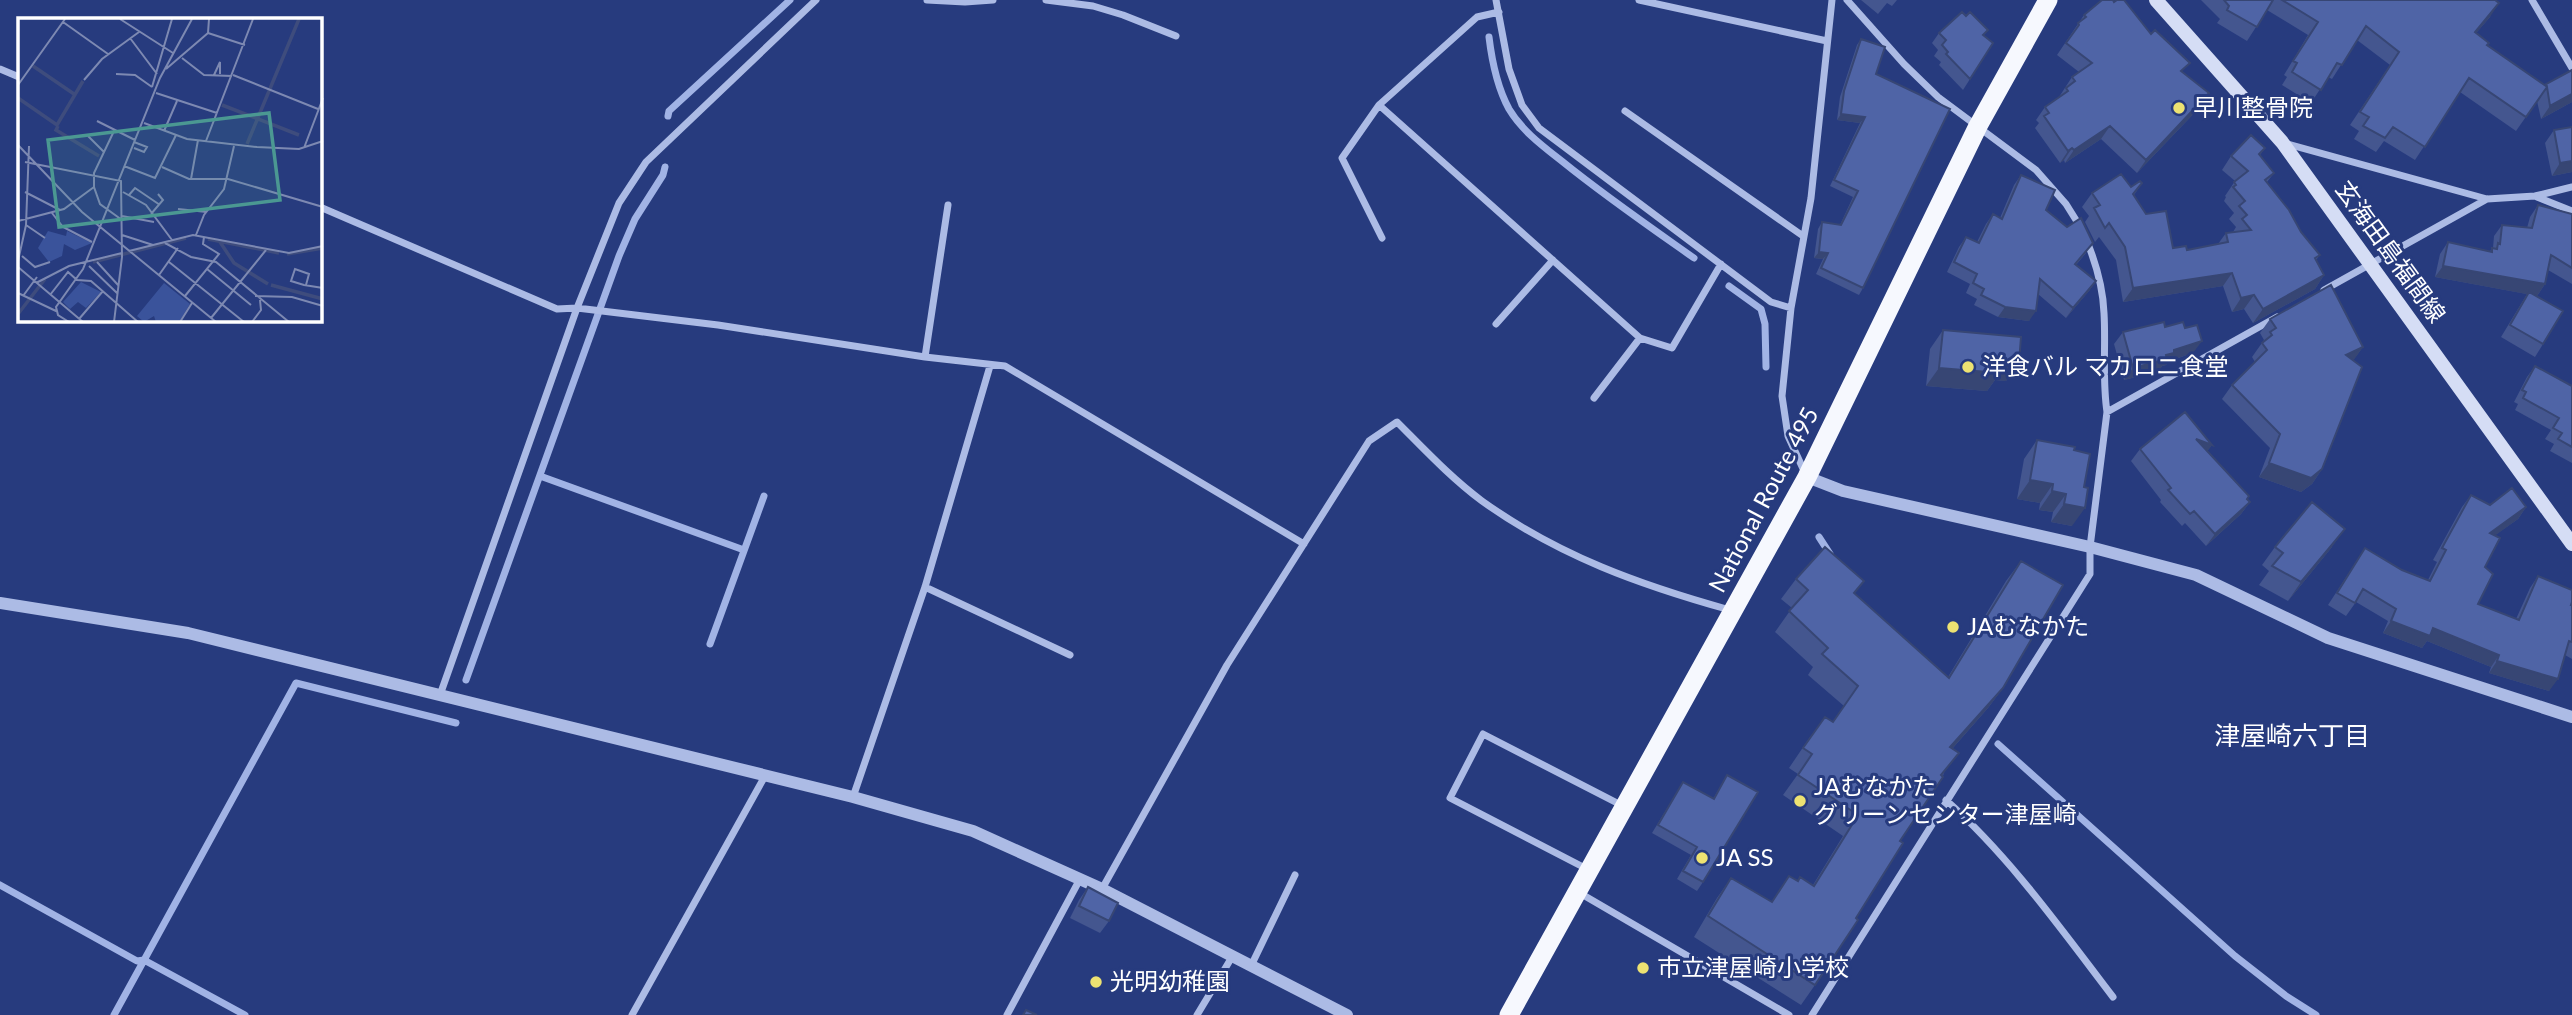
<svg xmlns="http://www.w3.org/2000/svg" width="2572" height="1015" viewBox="0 0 2572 1015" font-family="Lato,'Noto Sans JP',sans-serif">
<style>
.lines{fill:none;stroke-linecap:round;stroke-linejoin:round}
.stream{stroke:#a1b3e5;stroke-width:7}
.minor{stroke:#acbbe5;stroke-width:7}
.tertiary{stroke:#acbbe5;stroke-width:12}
.secondary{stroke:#d5ddf5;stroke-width:14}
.trunk{stroke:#f6f8fe;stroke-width:19}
.wall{fill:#44568f}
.shaded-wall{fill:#374674}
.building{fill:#4f64a6;stroke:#374674;stroke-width:2}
.poi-dot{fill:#ede272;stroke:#273b7e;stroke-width:2.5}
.labels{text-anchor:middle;stroke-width:6;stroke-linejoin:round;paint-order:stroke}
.poi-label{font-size:24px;fill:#fff;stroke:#273b7e;text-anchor:start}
.street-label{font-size:24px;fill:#fff;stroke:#273b7e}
.neighbourhood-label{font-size:26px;fill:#fff;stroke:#273b7e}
.inset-river{fill:none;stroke:#3e4c7d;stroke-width:3.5}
.inset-road{fill:none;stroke:#7d89b2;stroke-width:2}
.view{fill:#4b9892;fill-opacity:0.15;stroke:#4b9892;stroke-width:3.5}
.inset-edge{fill:none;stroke:#fff;stroke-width:3.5}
</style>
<rect width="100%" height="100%" fill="#273b7e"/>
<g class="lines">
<!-- stream -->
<path class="stream" d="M1489,37C1492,62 1497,87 1509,109C1522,131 1544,147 1563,162C1605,196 1650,227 1694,258
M668,116L669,111L790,0
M1729,286L1761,309L1765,324L1766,367
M540,476L744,550
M1819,537L1830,554
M710,644L764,496
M466,680L619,256L635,219L663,175L665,167
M1998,744L2235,956L2286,996L2316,1015
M0,885L137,961L144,960L245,1015
M114,1015L296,683L456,723"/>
<!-- minor -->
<path class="minor" d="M927,0L965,2L993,0
M1046,0L1093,6L1123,15L1176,36
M1496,0L1509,69L1522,105L1539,128L1771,302L1791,308
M1639,0L1827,41
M1847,0L1904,64L1938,97L2036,170L2066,204L2081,228
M2532,0L2572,68
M0,69L19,77
M1379,105L1640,338L1672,348L1721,264
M1625,111L1803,236
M2284,143L2487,199L2535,196L2572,187
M2537,197L2572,211
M320,207L557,309L577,308L718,325L925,357L1005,366L1304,544
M1382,238L1342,158L1379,105L1477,17L1499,12
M2324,290L2487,199
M1496,324L1553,260
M925,357L948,205
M1594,398L1640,338
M2107,412L2277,317
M1805,473L1788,436L1782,396L1791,308L1811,198L1832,0
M925,587L1070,655
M440,695L577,308L619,203L646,162L816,0
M853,797L925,587L990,366
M1946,800C2010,857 2061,929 2113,997
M1587,869L1450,798L1483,734L1623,806
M1102,889L1227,665L1369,441L1397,422C1424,449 1451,478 1482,501C1559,556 1640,585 1730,610
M1578,892L1789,1015
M1251,966L1295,875
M632,1015L765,776
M1007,1015L1080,879
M1197,1015L1232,957
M1812,1015L2090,574V547L2107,412C2102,379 2106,346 2104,313C2103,287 2096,263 2086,239"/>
<!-- tertiary -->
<path class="tertiary" d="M1807,477L1843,491L2090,547L2196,575L2328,638L2572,717
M0,603L188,633L853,797L973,831L1102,889L1347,1015"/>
<!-- secondary -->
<path class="secondary" d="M2156,0L2282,142L2572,544"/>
<!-- trunk -->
<path class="trunk" d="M1509,1015L1807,477L1978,126L2048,0"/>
</g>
<!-- wall -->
<path class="wall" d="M1861,0H1897L1892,6L1887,3L1878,14Z
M2201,0H2496L2490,17L2476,33L2487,45L2545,85L2572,70V102L2541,119L2537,101L2516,131L2460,92L2415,160L2384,141L2376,152L2354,139L2359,131L2350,125L2390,65L2357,40L2332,79L2328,77L2311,103L2282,85L2287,77L2284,75L2308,35L2267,10L2247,41L2217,23L2220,19Z
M2084,15L2183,73L2201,106L2137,173L2101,139L2065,163L2064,160L2060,163L2035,128L2039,123L2036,120L2045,107L2059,97L2072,77L2079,72L2057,55Z
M1939,33L1984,36L1970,79L1963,90L1939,65L1941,62L1934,56L1938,50L1932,43Z
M1861,39L1876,74L1863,288L1859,295L1816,274L1823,259L1814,258L1818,229L1822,222L1840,225L1853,197L1830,186L1860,123L1837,120L1840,97L1857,45Z
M2572,127V172L2552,176L2545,143L2554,130Z
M2265,148L2260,155L2274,173L2267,182L2301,232L2320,255L2316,260L2324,275L2315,289L2253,323L2244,309L2232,312L2223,286L2123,302L2116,260L2099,237L2095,242L2085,222L2089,216L2082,207L2092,193L2131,187L2142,183L2134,195L2146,214L2173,248L2187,250L2218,244L2226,233L2233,232L2236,227L2229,219L2234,213L2224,201L2226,197L2225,196L2235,181L2222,170L2231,156Z
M2021,175L2046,210L2086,253L2076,265L2096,281L2089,291L2066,318L2038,294L2029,321L1998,317L1974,305L1977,299L1966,293L1970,284L1947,272L1959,247L1966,237L1977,242L1986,224L1993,214L2000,218L2014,185Z
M2538,205L2572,232V284L2548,270L2545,284L2537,296L2543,344L2535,357L2501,337L2527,294L2435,277L2440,254L2448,242L2490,251L2493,248L2494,236L2502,225L2527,228L2530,217Z
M2270,319L2363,347L2353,360L2322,469L2312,484L2301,492L2259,477L2270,448L2222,399L2232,385L2255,362L2252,357L2264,340L2260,333Z
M2165,327L2193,353L2169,361L2166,365L2162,366L2159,371L2124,380L2114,344L2123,332Z
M1943,330L2019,363L2006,381L1995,380L1987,391L1926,386L1930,349Z
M2535,366L2572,386V463L2550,451L2554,444L2545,439L2551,430L2515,410L2518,404L2514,402L2527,377Z
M2037,440L2074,450L2072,526L2051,522L2053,512L2039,510L2040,503L2017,499L2024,459Z
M2212,445L2207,451L2250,502L2241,514L2206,546L2185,523L2182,526L2160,502L2161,500L2131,461L2140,449Z
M2471,495L2490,505L2526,507L2518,519L2495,535L2485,567L2478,604L2516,619L2530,588L2538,576L2572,605V659L2565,655L2549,691L2489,673L2491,667L2427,641L2422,648L2383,633L2388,621L2356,602L2346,616L2328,605L2365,548L2402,570L2428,580L2437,562L2433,560L2462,507Z
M2275,547H2332L2288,601L2259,585L2269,571L2262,565Z
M2021,561L2003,688L1988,708L1952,749L1943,776L1900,841L1815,985L1801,1005L1694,937L1717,898L1731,878L1772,902L1789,876L1797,881L1813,885L1843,836L1783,795L1798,774L1789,768L1810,737L1833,722L1844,706L1808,675L1813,667L1775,632L1792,608L1781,599L1796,579L1855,594L1948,677L2006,581Z
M1727,775L1703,882L1697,891L1677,879L1691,855L1652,833L1683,782L1713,799Z
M1088,887L1109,921L1100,933L1070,918L1079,900Z"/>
<!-- shaded-wall -->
<path class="shaded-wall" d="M2499,3L2490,17L2466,45L2475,32Z
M2209,93L2201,106L2137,173L2146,160Z
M2572,94V102L2541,119L2550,106Z
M1841,114L1865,117L1860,123L1837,120Z
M2110,126L2101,139L2065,163L2074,150Z
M2072,148L2064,160L2060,163L2068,151Z
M2572,161V172L2552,176L2560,163Z
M1819,252L1828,253L1823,259L1814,258Z
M2443,266L2545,284L2537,296L2435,277Z
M2232,273L2223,286L2123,302L2133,288Z
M2324,275L2315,289L2253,323L2263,309Z
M2096,281L2089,291L2066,318L2073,308Z
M2254,295L2244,309L2232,312L2241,298Z
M2005,307L2036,311L2029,321L1998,317Z
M2202,341L2193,353L2169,361L2166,365L2162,366L2159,371L2124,380L2133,368L2166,355L2174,350Z
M2363,347L2353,361L2346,355Z
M2001,361L2019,363L2006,381L1995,380L1987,391L1926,386L1939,368Z
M2196,439L2212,445L2203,457Z
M2269,463L2322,469L2312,484L2301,492L2259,477Z
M2030,480L2053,484L2040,503L2017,499Z
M2052,491L2066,494L2053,512L2039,510Z
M2250,502L2241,514L2206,546L2215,534Z
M2064,504L2085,508L2072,526L2051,522Z
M2526,507L2518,519L2482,545L2490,533Z
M2345,529L2332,547L2288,601L2301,582Z
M2391,621L2433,628L2499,655L2491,667L2427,641L2422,648L2383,633Z
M2497,661L2558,679L2549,691L2489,673Z
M2003,688L1988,708L1936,767L1950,747Z"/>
<!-- building -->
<path class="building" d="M2102,0H2113L2114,2L2117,0H2124L2151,34L2155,30L2190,63L2181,71L2209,93L2146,160L2110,126L2074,150L2072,148L2068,151L2044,116L2049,113L2045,107L2068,91L2066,88L2075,81L2072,77L2092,63L2066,43L2079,25L2078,23L2086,17L2084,15Z
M2224,0H2273L2257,27L2227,10L2229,6Z
M2282,0H2495L2499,3L2475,32L2489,43L2487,45L2546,86V84L2572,70V94L2550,106L2547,87L2526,117L2469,78L2425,147L2393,127L2385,138L2363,126L2369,117L2360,112L2399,52L2366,26L2342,65L2337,63L2321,90L2292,72L2297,63L2293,61L2318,22Z
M1962,12L1966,16L1970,12L1988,30L1983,35L1993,43L1970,79L1946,54L1948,52L1942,45L1946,40L1939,33Z
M1861,39L1885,47L1876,74L1950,109L1863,288L1821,268L1828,253L1819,252L1822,222L1841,225L1858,191L1834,180L1865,117L1841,114L1844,91Z
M2572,127V161L2560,163L2554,130Z
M2251,135L2265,148L2259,154L2274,173L2265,180L2289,210L2301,232L2320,255L2315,258L2324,275L2263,309L2254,295L2241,298L2232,273L2133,288L2125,247L2109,223L2105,228L2094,208L2100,205L2092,193L2121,174L2131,187L2140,181L2142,183L2133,194L2146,214L2166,211L2173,248L2186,246L2187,250L2228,242L2226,233L2251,230L2242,219L2247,215L2239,206L2245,201L2233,187L2236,185L2234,182L2248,171L2231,156Z
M2021,175L2055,190L2046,210L2067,227L2081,218L2093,243L2075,264L2096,281L2073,308L2040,279L2036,311L2005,307L1981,295L1984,289L1973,283L1977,274L1954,262L1966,237L1979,243L1993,214L2002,219Z
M2538,205L2572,214V268L2551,255L2545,284L2443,266L2448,242L2492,252V248L2497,249L2498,243L2500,244L2502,225L2532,228Z
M2331,285L2363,347L2346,355L2362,367L2322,469L2311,478L2269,463L2280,434L2232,385L2267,350L2262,343L2272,335L2270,332L2276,328L2270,319Z
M2529,292L2563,311L2543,344L2510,325Z
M2164,322L2165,327L2183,322L2185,328L2197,325L2202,341L2174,350V353L2166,355L2167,359L2133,368L2123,332Z
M1943,330L2021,337L2019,363L2001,361L2000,373L1939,368Z
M2535,366L2572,386V447L2558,439L2562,433L2553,428L2559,418L2523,398L2526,392L2522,390Z
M2185,412L2212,445L2196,439L2249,496L2247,499L2250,502L2215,534L2194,511L2190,514L2168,490L2171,488L2140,449Z
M2037,440L2075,447L2074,450L2090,454L2084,487L2088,488L2085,508L2064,504L2066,494L2052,491L2053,484L2030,480Z
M2512,488L2526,507L2490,533L2500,538L2485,567L2493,574L2478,604L2519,620L2538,576L2572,590V602L2571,605H2572V642L2569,641L2558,679L2497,661L2499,655L2433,628L2430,636L2391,621L2396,609L2363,589L2355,603L2337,593L2365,548L2402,570L2430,581L2446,550L2442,548L2471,495L2490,505Z
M2312,502L2345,529L2301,582L2272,566L2283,553L2275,547Z
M1825,547L1864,581L1854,593L1949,678L2021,561L2063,585L2003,688L1950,747L1959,753L1941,775L1943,777L1900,841L1903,843L1856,918L1858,920L1815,985L1708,916L1731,878L1772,902L1789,876L1798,881L1800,877L1814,886L1858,815L1798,775L1812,754L1803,748L1825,717L1833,722L1858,686L1822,654L1828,648L1789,611L1808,590L1796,579Z
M1727,775L1758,792L1703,882L1683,871L1697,847L1658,825L1683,782L1714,799Z
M1088,887L1118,903L1109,921L1079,906Z
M1026,1010L1037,1015H1023Z"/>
<!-- markers -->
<g class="poi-dot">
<circle cx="2179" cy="108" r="7"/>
<circle cx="1968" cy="367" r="7"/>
<circle cx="1953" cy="627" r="7"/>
<circle cx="1800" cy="801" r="7"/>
<circle cx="1702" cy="858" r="7"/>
<circle cx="1643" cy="968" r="7"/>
<circle cx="1096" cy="982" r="7"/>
</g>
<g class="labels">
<!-- poi labels -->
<g class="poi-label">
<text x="2193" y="116">早川整骨院</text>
<text x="1982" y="375">洋食バル マカロニ食堂</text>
<text x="1967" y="635">JAむなかた</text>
<text x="1814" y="795">JAむなかた<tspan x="1814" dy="28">グリーンセンター津屋崎</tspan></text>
<text x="1716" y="866">JA SS</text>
<text x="1657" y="976">市立津屋崎小学校</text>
<text x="1110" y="990">光明幼稚園</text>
</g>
<!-- street labels -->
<g class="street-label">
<text transform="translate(2390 252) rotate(54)" y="8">玄海田島福間線</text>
<text transform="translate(1764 500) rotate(-62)" y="8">National Route 495</text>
</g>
<!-- neighbourhood labels -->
<g class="neighbourhood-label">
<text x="2292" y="745">津屋崎六丁目</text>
</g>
</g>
<!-- overview -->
<g transform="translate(18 18)">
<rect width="304" height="304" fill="#273b7e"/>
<path d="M30,213L48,218L49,213L74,225L57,232L46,226L44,238L31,244L20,230ZM63,264L83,274L68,290L60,284L52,291L45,284ZM146,265L172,286L161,304H138L136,298L126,304L119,298Z" fill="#3a539b"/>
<path class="inset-river" d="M15,48L56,76M0,80L39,107L65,63M204,87L281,117M40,108L38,112L81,138M229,126L281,1M190,221L261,235M202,224L216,245L250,266M269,236L305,230M75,244L168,220M253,267L305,281M0,296L27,261"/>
<path class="inset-road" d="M102,1L155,35M45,4L90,36M190,15L227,27M112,20L139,56M164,40L186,57L214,58M148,51L190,15L191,1M98,56L117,57L134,69M196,57L202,44V56M215,57L300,91M66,62L84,41L121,14M0,67L47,1M134,69L154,1M138,75L199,95M79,103L117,122M126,105L169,121L239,129L281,131L305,123M96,113L76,155V169L82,186L104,202M146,113L159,83M70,118L86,134M188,123L235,1M0,127L64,194L198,304M116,130L126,134L129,129L116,124M286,130L305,80M7,144L103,163L104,239L96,304M106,148L137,160L158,117M144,149L171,161H210L305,189M173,161L180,122M7,174L42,192M105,174L128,187L154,222M111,177L117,170L142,187M160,191L189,194M34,195L45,209L74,224M133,196L145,182L140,176M104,198L136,204M0,203L46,191L76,169M8,207L27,220M104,217L135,227M178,217L186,197L206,171L216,128M147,225L173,239L198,244L271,304M111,233L175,217L271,235L305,228M4,238L17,249L32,244M0,243L8,207L11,128M79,244L100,267M151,244L226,304M71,248L100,276M0,249L65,304M189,251L233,287M141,257L160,230M18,265L51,248L104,235M288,267L291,256L277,251L273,263L286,267L305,270M0,275L38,293M32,277L50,254L59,262L73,263L120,304M5,278L19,259M167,278L201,236L185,226L186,219M237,278L274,279L305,288M193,300L248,232M61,301L85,273M51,304L40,297L38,289L65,251L142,60L174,1M162,304L174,285M234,304L243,292L242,282"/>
<path class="view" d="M251,95L262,182L41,209L30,122Z"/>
<rect width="304" height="304" class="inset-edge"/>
</g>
</svg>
